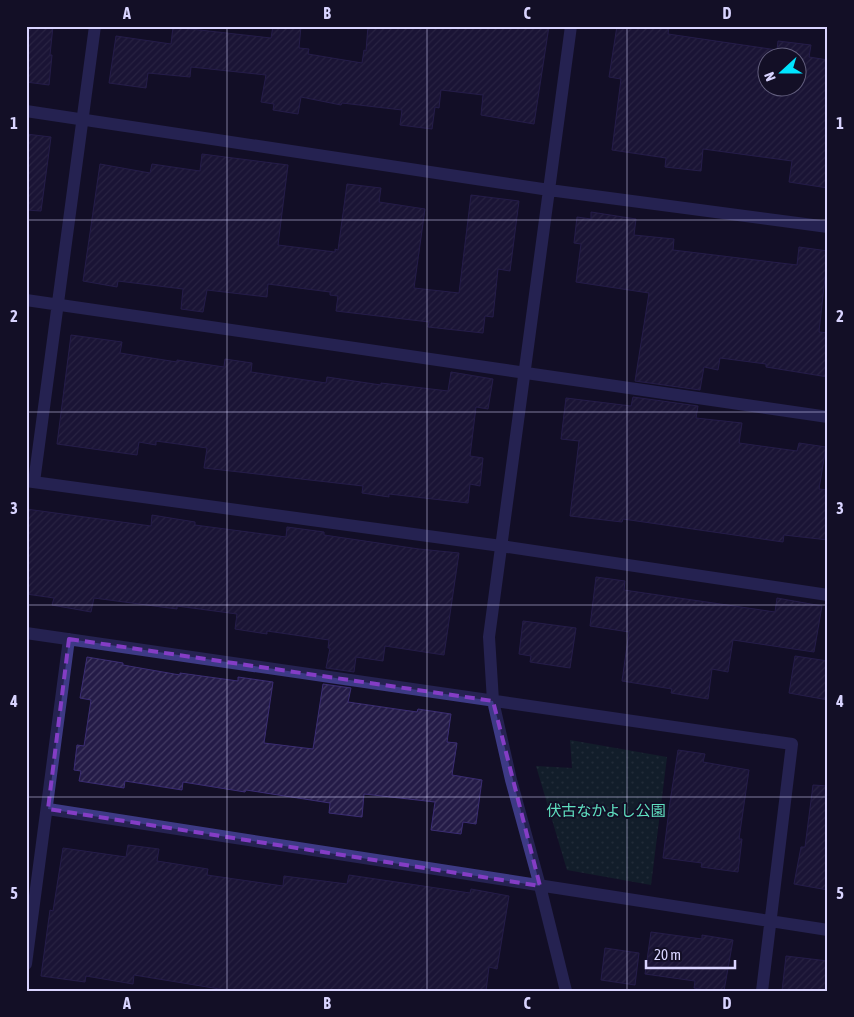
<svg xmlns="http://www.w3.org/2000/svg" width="854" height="1017" viewBox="0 0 854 1017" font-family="'Asap Condensed','Noto Sans JP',sans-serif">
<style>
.park{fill:url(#park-dots)}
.building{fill:url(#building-hatch);stroke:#3b2d73;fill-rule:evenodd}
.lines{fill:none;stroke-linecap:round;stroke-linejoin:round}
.minor{stroke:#3d3a85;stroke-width:12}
.marked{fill:none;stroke:#843dc5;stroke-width:4;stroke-dasharray:10 6;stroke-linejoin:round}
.grid{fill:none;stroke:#d9d4ff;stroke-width:1;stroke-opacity:0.55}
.labels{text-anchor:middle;stroke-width:4;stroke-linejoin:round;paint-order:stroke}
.park-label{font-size:15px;fill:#5fe0c0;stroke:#130f26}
.neatline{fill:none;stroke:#d9d4ff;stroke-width:2}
.grid-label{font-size:16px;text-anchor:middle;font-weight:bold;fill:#d9d4ff}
</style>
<defs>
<pattern id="park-dots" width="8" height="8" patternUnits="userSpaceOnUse" patternTransform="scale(1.25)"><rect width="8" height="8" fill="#12302f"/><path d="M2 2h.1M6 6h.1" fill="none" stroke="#344d4e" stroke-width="1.8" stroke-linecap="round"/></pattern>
<pattern id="building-hatch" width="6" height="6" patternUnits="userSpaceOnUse" patternTransform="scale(1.25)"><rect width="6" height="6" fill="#241b47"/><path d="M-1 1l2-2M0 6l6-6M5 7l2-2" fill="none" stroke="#433b63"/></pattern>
</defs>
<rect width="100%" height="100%" fill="#130f26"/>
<!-- park -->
<path class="park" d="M570,740L667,757L651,885L567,870L536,766L572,768Z"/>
<!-- building -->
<path class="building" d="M26,26H53L50,55H52L49,85L26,82Z
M273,26H301L299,48L309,49L308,54L362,63L364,50L366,51L368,26H549L534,124L481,115L483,95L441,90L439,108L435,107L432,129L400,125L402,110L342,103L341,105L301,97L298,114L273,110L274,104L261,102L266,75L191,67L190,77L148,73L146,88L109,83L116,36L171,44L173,27L271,38Z
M617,26H669L668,34L777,50L778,41L811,45L809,57L828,60V188L789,182L792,161L703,149L701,171L665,167L666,158L612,150L621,79L609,77ZM766,58H796V88H766Z
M26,134L51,137L41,211L26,210Z
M202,154L288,165L278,245L335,252V249L338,250L347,184L381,188L379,202L425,209L414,288L459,293L471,195L519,201L510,271L498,269L493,317L485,316L483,333L428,327L429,322L336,311L338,296L330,295V292L268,284L267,297L207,290L203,312L181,309L183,289L118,281L117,287L83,281L100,164L150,173L152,164L200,171Z
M591,212L636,219L634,235L674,239L673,250L797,265L799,247L828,251L819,332L828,333V377L766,367V364L720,358L718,370L704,367L700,390L635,381L649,293L576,282L581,244L574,243L577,217L591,219Z
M71,335L122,342L120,353L177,362V360L224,367L225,359L252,363L251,372L326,383L327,377L381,385V383L448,391L451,372L493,379L488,409L476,407L470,456L483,458L480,486L470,484L468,503L389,494V497L362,493L363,486L204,468L207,448L156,441V445L139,442L137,455L57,444Z
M633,397L698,406L696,418L742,423L739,443L797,451L799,443L826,447L819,489L828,490V540L784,535L783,542L623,519L622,522L570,516L579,441L561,439L566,398L631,406Z
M26,509L151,526L152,515L195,522V525L286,537L287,527L324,532V535L419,549L459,553L444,655L385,646L383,661L356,657L354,672L326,668L330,648H328L329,640L267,631V634L235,629L237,614L177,606V609L94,598L91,612L52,605L54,598L26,594Z
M596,577L625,581L624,590L775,612L777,598L822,606L814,652L733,640L728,672L712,669L708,699L671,693L672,689L622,681L629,632L590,626Z
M523,621L576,628L570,668L530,662L531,656L519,654Z
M795,656L828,661V700L789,693Z
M87,657L123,663V665L180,675V673L238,681V677L273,682L264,743L313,749L323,684L351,688L348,702L417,712L418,709L451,714L447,742L457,743L452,775L482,780L476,824L463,822L461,834L431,830L435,802L364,794L362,817L329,813L330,803L246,790L245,792L183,782L182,790L125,781L124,788L79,781L81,771L74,770L77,745L84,746L91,700L80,698Z
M678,750L705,754L703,762L749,770L739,839H742L738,872L701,867L702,863L663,858L670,802Z
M813,785L828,786V890L794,884L801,847H805Z
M128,845L159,849L157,861L208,869L207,875L283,886L284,876L347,884L349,875L470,893L471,889L509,896L497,969L489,967L486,991H232L134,975L133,984L86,976L85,982L41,976L50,910L53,911L63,848L126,857Z
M651,932L702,939V935L733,940L724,991H710L694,988L695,981L645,974Z
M605,948L639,953L635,985L601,980Z
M786,956L828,961V991H782Z"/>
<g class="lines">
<!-- minor -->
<path class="minor" d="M26,111L549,190L828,227
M26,300L828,417
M26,481L501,546L828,595
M34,482L95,26
M26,633L792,744L762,991
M48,809L828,930
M26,964L69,639
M566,991L540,886L511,780L493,701L489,637L571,26"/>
</g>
<!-- marked area -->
<path d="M0 0H854V1017H0ZM69,639L493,701L540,886L48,809Z" fill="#130f26" fill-opacity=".55" fill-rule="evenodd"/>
<path class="marked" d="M69,639L493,701L540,886L48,809Z"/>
<!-- grid -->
<path class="grid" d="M227,26V991M427,26V991M627,26V991M26,220H828M26,412H828M26,605H828M26,797H828"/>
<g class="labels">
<!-- park labels -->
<g class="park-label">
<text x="606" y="816">伏古なかよし公園</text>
</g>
</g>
<!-- border -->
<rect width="854" height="1017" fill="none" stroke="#130f26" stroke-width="55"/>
<!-- north arrow -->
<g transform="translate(782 72) rotate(249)"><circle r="24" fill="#130f26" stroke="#625e7d"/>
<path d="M0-4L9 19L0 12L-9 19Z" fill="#00e5ff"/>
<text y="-8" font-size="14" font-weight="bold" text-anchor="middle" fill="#d9d4ff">N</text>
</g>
<!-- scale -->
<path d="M646 960v8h89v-8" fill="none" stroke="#d9d4ff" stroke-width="2.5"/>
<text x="654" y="960" font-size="15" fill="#d9d4ff" stroke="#130f26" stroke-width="4" paint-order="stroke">20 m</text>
<rect x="28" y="28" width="798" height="962" class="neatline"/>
<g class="grid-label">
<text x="127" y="19">A</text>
<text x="327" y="19">B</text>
<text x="527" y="19">C</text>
<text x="727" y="19">D</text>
<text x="14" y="129">1</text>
<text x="840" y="129">1</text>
<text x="14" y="322">2</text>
<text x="840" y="322">2</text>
<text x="14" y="514">3</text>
<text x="840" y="514">3</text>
<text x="14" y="707">4</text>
<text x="840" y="707">4</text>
<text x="14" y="899">5</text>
<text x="840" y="899">5</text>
<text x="127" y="1009">A</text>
<text x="327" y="1009">B</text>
<text x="527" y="1009">C</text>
<text x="727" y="1009">D</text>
</g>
</svg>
